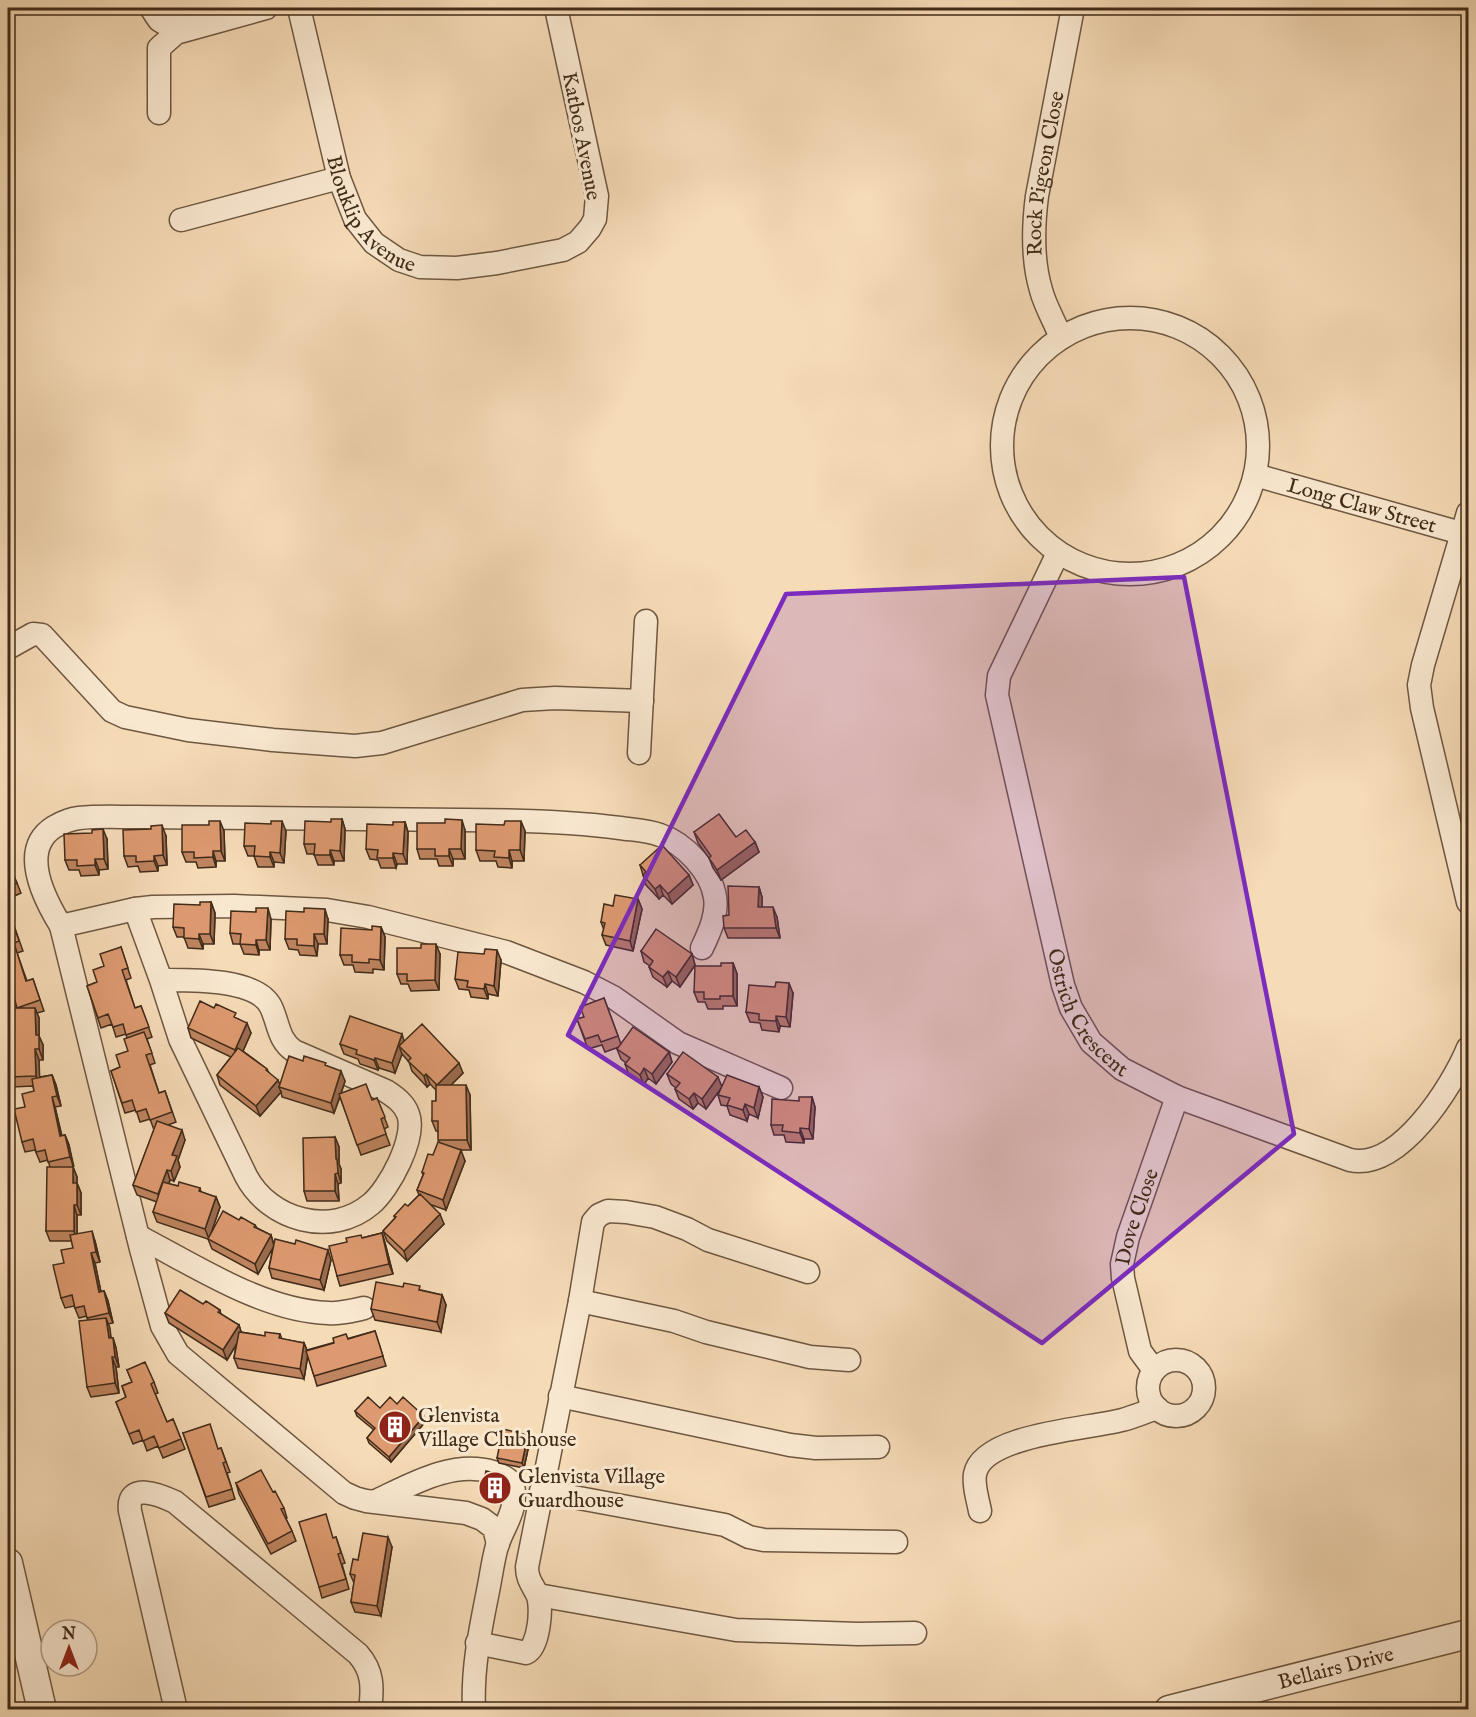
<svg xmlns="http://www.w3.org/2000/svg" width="1476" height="1717" viewBox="0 0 1476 1717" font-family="'IM FELL English',serif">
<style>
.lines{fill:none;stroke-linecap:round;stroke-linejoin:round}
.minor-casing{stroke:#6e5740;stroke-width:25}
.tertiary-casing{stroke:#6e5740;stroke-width:31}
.minor{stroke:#f9e8d0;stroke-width:22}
.tertiary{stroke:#f9e8d0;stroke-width:28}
.wall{fill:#be845f;stroke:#412b19;stroke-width:1.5}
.shaded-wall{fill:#9b6b4e;stroke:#412b19;stroke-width:1.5}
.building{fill:#dd996f;stroke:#412b19;stroke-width:1.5}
.marked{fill:#7b2cbf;fill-opacity:0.2;stroke:#7b2cbf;stroke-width:4.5;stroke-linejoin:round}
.labels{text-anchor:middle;stroke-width:6;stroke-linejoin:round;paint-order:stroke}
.street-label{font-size:21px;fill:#412b19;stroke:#f9e8d0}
.poi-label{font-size:21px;fill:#412b19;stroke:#f9e8d0;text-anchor:start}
</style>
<rect width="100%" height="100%" fill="#f6dbb7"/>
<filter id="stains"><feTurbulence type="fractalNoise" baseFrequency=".00333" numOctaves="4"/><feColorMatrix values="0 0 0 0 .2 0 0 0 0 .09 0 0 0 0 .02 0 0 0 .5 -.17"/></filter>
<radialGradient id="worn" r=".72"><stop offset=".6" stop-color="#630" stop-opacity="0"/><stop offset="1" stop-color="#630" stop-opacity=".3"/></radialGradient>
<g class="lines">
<!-- minor casing -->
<g class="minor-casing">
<g id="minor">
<path d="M151,8L159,20L164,23L192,17"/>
<path id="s1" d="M299,8L339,178L355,219L374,243L399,260L420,267L457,268L497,263L563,250L578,242L590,228L595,219L597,196L556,8"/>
<path d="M159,113V48L176,33L266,8"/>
<path d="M181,220L339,178"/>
<circle cx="1130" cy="446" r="128"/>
<path id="s2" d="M1061,338C1055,322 1045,306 1041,290C1032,260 1033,227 1037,196L1073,8"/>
<path id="s3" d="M1255,475L1468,535"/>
<path d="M1468,513L1423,665L1419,685L1422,708L1468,902"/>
<path id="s4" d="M1058,553L999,676L997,695L1063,985L1071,1008L1091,1042L1122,1069L1177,1097L1350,1160C1399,1171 1452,1087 1468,1048"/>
<path d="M8,648L33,634L42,635L112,711L125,717L188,730L273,740L355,746L382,743L522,700L555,698L642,701"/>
<path d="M639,753L646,621"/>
<path d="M135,909L161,980L180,1039L246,1176C269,1220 331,1238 371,1204C389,1189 417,1137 408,1114C404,1103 395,1097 386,1091L294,1051C278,1040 279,1024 271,1007C257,978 189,980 161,980"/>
<path d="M61,926L135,909L153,907L234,906L327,910L368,917L506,952L584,982L613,997L678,1043L781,1088"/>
<path d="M138,1236C194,1265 263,1311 328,1313C340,1314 352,1311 364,1308"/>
<path d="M580,1301L674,1321L706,1332L810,1357L849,1360"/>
<circle cx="1176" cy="1388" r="28"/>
<path id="s5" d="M1154,1370L1140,1351L1123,1278L1122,1264L1128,1237L1177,1097"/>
<path d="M560,1396L790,1445L816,1448L878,1447"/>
<path d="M541,1491L725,1525L749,1537L764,1540L896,1542"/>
<path d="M376,1501C412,1484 453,1460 493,1472C501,1475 508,1478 513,1485C518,1510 504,1525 497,1546C493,1560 491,1576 488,1591C480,1631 472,1669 474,1710"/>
<path d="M980,1511C978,1500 973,1486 975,1474C983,1434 1089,1429 1122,1420C1134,1417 1145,1412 1157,1408"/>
<path d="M498,1544L494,1528L482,1519L466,1513L366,1501L355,1498L344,1493L178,1354L162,1326L141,1249L61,926C45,900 18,850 54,827C61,823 71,819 79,818C98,816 117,817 135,817C244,818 353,819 461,820C514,820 567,821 620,828C633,830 647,830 660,835C684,843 711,871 715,897C718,914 709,933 702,948"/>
<path d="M538,1595L736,1630L858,1634L915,1633"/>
<path d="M477,1643L526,1653C539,1647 543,1606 537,1594C532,1584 527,1579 527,1567L580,1301L593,1222L599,1215L608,1211L626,1212L655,1217L687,1229L708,1240L808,1272"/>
<path d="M176,1710L130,1511C126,1481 160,1495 175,1502L358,1654C373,1671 373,1687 370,1710"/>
</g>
</g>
<!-- tertiary casing -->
<g class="tertiary-casing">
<g id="tertiary">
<path d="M8,1563L42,1710"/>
<path id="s6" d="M1169,1710L1468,1634"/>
</g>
</g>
<!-- minor -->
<use href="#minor" class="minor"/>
<!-- tertiary -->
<use href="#tertiary" class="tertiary"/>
</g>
<!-- wall -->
<path class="wall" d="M342,819L345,829L344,861H334V865H318L314,854H307L304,844Z
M405,822L408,832L407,864H397L396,868H381L378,860L370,859L366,849L393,825Z
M465,830V859H453V866H439L437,859H420L417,849Z
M224,831L225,861H216V867L198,868L196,862H186L182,852Z
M286,831L284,863L274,862V867H258L254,856H248L244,846Z
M525,831L524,861H512V868L498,867L496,861H480L476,850Z
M694,832L736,837L755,842L759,852L721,880L713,868L709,858L698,843Z
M166,836L167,865L158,866V871L140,872L138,866L128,867L124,856Z
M107,839L108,869L99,870V875L81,876L79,870H69L65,860Z
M8,864L17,883L21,893L8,899Z
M640,865L689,875L693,885L672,904L663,895L659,899L646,885Z
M759,887L762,897V907L777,917L780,938H728L724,928L729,915Z
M638,899L642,909L633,951L606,945L602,935L604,930L601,922L613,906Z
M211,902L215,913L214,944H203V949L188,948L184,937H177L173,927L200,905Z
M256,912L271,919L270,950H259V955L244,954L240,944H233L230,933Z
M328,919L327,944H318L317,956L300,955L298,950L289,949L285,939Z
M12,920L23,951L17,953L27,981L33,979L44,1011L37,1013L39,1018V1036L43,1045V1060H39V1077L52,1075L56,1085L61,1106L55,1107L62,1136L65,1135L69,1145L73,1167L77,1177V1183L81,1193V1215H77V1234L95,1241L100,1262L95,1263L101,1292L104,1291L108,1301L113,1323L108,1324L111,1338H113L116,1348L119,1367H116L119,1393L91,1397L87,1387L88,1320L87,1316L79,1318L74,1306L65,1308L61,1298L64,1263L73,1248L72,1241H50L46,1231L50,1167L48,1160L40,1162L35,1150L25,1152L22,1142L25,1107L34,1091L33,1086L12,1087L8,1077V922Z
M381,927L385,937L384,970L373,969V973L355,972L353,965H344L340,955L372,930Z
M121,947L131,978L126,980L135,1008L141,1006L152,1037L147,1039L155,1063L150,1065L159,1093L165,1091L176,1122L168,1125L185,1140L178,1160L180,1167L174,1181L170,1180L169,1184L178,1186L200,1188L201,1192L216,1197L220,1207L210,1236L239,1220L255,1225L257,1228L271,1235L274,1245L331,1260L324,1290L272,1278L269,1268L273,1247L258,1274L212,1249L208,1239L157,1222L153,1212L157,1202L137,1195L133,1185L154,1130L150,1119L140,1122L136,1110L125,1113L111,1071L120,1067L128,1051L127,1038L126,1034L116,1037L112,1024L101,1028L87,986L97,982L104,966Z
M641,951L692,954L695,965L680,987L672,981L667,987L653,977L649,967L650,966L644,962Z
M440,954L439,990L411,991L408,984H401L397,974Z
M501,960L498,996L488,994V999L471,997L469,990L459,989L455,979Z
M733,963L737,974V1006H723V1009H708L705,1002H698L694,992L721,966Z
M793,993L790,1027L780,1026L779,1032L762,1030L760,1023L750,1022L746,1012Z
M604,998L621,1044L669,1052L672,1062L656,1084L648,1078L644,1085L629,1075L625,1064L626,1063L621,1059L617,1049L619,1047L605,1052L602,1045L588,1049L577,1019L584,1017Z
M238,1019L251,1033L243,1051L267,1069L269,1073L279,1084L303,1061L327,1066L345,1081L341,1094L372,1100L377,1098L388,1127L384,1129L390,1145L361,1155L340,1097L334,1113L282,1097L281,1092L260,1116L220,1085L217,1075L231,1057L191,1038L188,1028Z
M404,1041L463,1073L451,1085L470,1095L471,1150H460L465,1161L446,1210L429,1204L444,1224L407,1261L387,1241L383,1231L395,1218L394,1216L408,1206L419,1195L417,1190L423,1175L422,1172L433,1155L439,1142L438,1131H436L432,1121L436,1101V1090L430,1084L427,1087L412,1071L409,1062L402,1054L395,1073L379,1068L378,1070L360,1064L358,1059L344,1054L340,1044Z
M667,1074L722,1087H759L763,1097L758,1118L749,1114L747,1121L730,1115L727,1106L721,1105L718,1095L721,1088L706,1109L698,1103L693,1109L679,1099L675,1089L676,1088L671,1084Z
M812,1097L815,1107L813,1139H804V1143L786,1142L784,1135H774L771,1125L799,1101Z
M335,1137L339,1147V1164L341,1169V1183L338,1184L339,1201H307L304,1191Z
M382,1233L385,1243L393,1274L340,1286L337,1276L362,1238Z
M421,1290L442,1295L446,1305L441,1332L375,1320L371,1309Z
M203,1304L220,1310L221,1315L239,1325L241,1332L265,1336L280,1334L282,1339L304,1343L307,1350L375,1331L386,1366L317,1386L308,1355L304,1379L238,1368L234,1358L236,1345L227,1360L169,1323L165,1313Z
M127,1370L154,1382L158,1393L155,1394L167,1422L173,1419L185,1449L163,1458L158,1446L147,1451L143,1440L133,1444L116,1402L126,1398L122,1386L132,1382Z
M397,1404L426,1421L391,1462L369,1443L367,1438L374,1430L357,1416L355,1411L380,1408Z
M183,1433L218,1449L221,1448L230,1472L227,1473L235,1499L209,1507Z
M528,1435L530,1440L524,1468L499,1463L497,1458Z
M506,1480L502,1500L483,1496L482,1491Z
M236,1483L284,1508L287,1518L286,1519L292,1531L296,1541L271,1554L239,1494Z
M336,1537L345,1563L342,1564L349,1589L322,1598L319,1587L333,1538Z
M392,1547L381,1616L355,1612L351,1602L354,1583L350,1574L358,1560Z"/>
<!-- shaded-wall -->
<path class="shaded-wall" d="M342,819L345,829L344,861L340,851Z
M462,820L465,830V859L461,849Z
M220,821L224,831L225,861L221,851Z
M282,821L286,831L284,863L280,853Z
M521,821L525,831L524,861L520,850Z
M405,822L408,832L407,864L403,854Z
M162,825L166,836L167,865L163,855Z
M103,829L107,839L108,869L104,859Z
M755,842L759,852L721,880L717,870Z
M449,849L453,859V866L449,856Z
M330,850L334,861V865L330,855Z
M509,850L512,861V868L509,858Z
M213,851L216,861V867L213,857Z
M270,852L274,862V867L270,857Z
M393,853L397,864L396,868L393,858Z
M154,856L158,866V871L154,861Z
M95,859L99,870V875L95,865Z
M689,875L693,885L672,904L668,894Z
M660,885L663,895L659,899L655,889Z
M759,887L762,897V917L758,907Z
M638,899L642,909L633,951L630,941Z
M211,902L215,913L214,944L210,934Z
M773,907L777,917L780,938L776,928Z
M268,908L271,919L270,950L266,940Z
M325,909L328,919L327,944L324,934Z
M381,927L385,937L384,970L380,960Z
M199,934L203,944V949L199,939Z
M314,934L318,944L317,956L314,946Z
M256,940L259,950V955L256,945Z
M436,944L440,954L439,990L435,980Z
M497,950L501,960L498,996L494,986Z
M692,954L695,965L680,987L676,977Z
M733,963L737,974V1006L733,996Z
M668,971L672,981L667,987L663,977Z
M789,983L793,993L790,1027L786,1017Z
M485,984L488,994V999L484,989Z
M35,1008L39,1018V1036L43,1045V1060L39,1049L36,1035Z
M776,1016L780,1026L779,1032L776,1021Z
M247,1023L251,1033L239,1060L235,1050Z
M402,1034L405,1044L399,1046L402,1054L395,1073L392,1063Z
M35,1049L39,1060L40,1086L36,1076Z
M669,1052L672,1062L656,1084L652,1074Z
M375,1058L379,1068L378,1070L374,1060Z
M459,1063L463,1073L441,1095L437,1085Z
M644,1068L648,1078L644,1085L640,1075Z
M341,1071L345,1081L334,1113L331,1103Z
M426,1074L430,1084L427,1087L424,1076Z
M52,1075L56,1085L61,1106L57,1096Z
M718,1077L722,1087L706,1109L702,1099Z
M278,1080L281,1087H279L281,1092L260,1116L256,1106Z
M466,1085L470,1095L471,1150L467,1140Z
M759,1087L763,1097L758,1118L754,1108Z
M694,1093L698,1103L693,1109L689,1099Z
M52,1097L55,1107L64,1146L60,1136Z
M812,1097L815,1107L813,1139L809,1129Z
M745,1104L749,1114L747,1121L743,1110Z
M800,1128L804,1139V1143L800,1133Z
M182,1130L185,1140L178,1160L180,1167L174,1181L171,1171L172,1155Z
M65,1135L69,1145L74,1167L70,1157Z
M335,1137L339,1147V1164L341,1169V1183L338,1173L336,1159Z
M461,1150L465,1161L446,1210L443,1200Z
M73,1167L77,1177V1193L73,1183Z
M167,1170L170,1180L161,1204L158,1194Z
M335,1174L338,1184L339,1201L335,1191Z
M77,1183L81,1193V1215L77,1205Z
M216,1197L220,1207L209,1239L205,1229Z
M74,1205L77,1215V1241L74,1231Z
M440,1214L444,1224L407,1261L404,1251Z
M92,1231L95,1241L100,1262L96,1252Z
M382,1233L385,1243L393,1274L389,1264Z
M271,1235L274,1246L258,1274L255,1264Z
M328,1250L331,1260L324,1290L320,1280Z
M91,1253L95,1263L103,1302L99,1292Z
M104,1291L108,1301L113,1323L109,1313Z
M442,1295L446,1305L441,1332L437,1322Z
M106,1318L110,1328L112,1348L109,1338Z
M239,1325L242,1335L227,1360L223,1350Z
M113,1338L116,1348L119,1367L115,1357Z
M304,1343L308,1353L304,1379L300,1369Z
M112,1357L116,1367L119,1393L115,1383Z
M424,1416L426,1421L391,1462L389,1457Z
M528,1435L530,1440L524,1468L522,1463Z
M504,1475L506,1480L502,1500L500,1495Z
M388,1537L392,1547L381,1616L377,1606Z"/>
<!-- building -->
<path class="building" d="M719,814L736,837L746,830L755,842L717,870L709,858L711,856L694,832Z
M331,819H342L340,851L330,850V855H314L315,844H304L305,821L331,822Z
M445,819L462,820L461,849H449V856H435V849H417V823H445Z
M209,821H220L221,851H213V857L194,858V852H182V825H209Z
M271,821H282L280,853L270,852V857L254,856L255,846H244L245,823L271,824Z
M505,821H521L520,850H509V858L494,857L495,851L476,850V824L504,825Z
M393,822H405L403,854L393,853V858H377L378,850L366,849L367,824L393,825Z
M162,825L163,855L154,856V861L136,862V856H124L123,830L151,829V826Z
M103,829L104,859H95V865L77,866V860H65L64,834L92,833V830Z
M662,845L689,875L668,894L660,885L655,889L643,875L646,872L640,865Z
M8,864H9L17,883L8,887Z
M728,886L759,887L758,907H773L776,928H724L723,916L729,915Z
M615,895L638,899L630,941L602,935L605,923L601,922L604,904L613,906Z
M200,902H211L210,934H199V939L184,938V928L173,927L174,904L200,905Z
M256,908H268L266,940H256V945L240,944L241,934L230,933L231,911L256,912Z
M304,908L325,909L324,934H314V946L297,945V939H285L286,911L304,912Z
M12,920L19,941L14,943L26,981L33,979L40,1000L17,1008L14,997L8,999V922Z
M372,926L381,927L380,960L369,959V963L352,962V955H340L341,928L372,930Z
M656,929L692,954L676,977L668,971L663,977L649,967L653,961L641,951Z
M421,944H436L435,980L407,981V974H397V948H421Z
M121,947L128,968L122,970L135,1008L141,1006L149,1027L126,1035L123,1024L113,1027L108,1014L98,1018L87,986L97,982L93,970L104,966L100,954Z
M485,949L497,950L494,986L485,984L484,989L467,987L468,981L455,979L458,952L484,954Z
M721,963H733V996H720V999H704V992H694L695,966H721Z
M776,982L789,983L786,1017L776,1016V1021L759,1020V1014L746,1012L749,985L775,987Z
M604,998L618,1036L601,1042L598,1035L585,1039L577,1019L584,1017L580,1007Z
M200,1001L214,1008L216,1004L236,1013L234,1017L247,1023L235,1050L188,1028Z
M8,1008H35L36,1035H39V1049H35L36,1076L8,1077Z
M350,1016L402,1034L392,1063L375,1058L374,1060L356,1054L357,1050L340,1044Z
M422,1024L459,1063L437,1085L426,1074L424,1076L408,1061L411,1058L399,1046Z
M633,1027L669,1052L652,1074L644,1068L640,1075L625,1064L630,1058L617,1049Z
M144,1032L152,1053L146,1055L159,1093L165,1091L172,1112L150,1120L146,1109L136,1112L132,1100L122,1103L111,1071L120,1067L116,1055L128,1051L124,1039Z
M238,1048L267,1069L266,1070L278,1080L256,1106L217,1075Z
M683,1052L718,1077L702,1099L694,1093L689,1099L675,1089L680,1083L667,1074Z
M289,1056L303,1061L304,1056L326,1063L325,1065L341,1071L331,1103L279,1087Z
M52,1075L57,1096L52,1097L60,1136L65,1135L70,1157L48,1162L45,1150L36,1152L33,1139L22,1142L14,1109L25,1107L22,1094L34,1091L32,1079Z
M727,1075L759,1087L754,1108L745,1104L743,1110L727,1105L730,1098L718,1095Z
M366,1084L372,1100L377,1098L385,1117L381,1119L386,1134L357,1145L339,1094Z
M436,1085H466L467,1140H438V1121H432V1101H436Z
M799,1097H812L809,1129L800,1128V1133L782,1131L783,1125H771L772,1099L799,1101Z
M157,1121L182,1130L172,1155L177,1156L171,1171L167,1170L158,1194L133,1185Z
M335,1137L336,1159H337L338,1173L335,1174V1191H304L303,1138Z
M438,1142L461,1150L443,1200L417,1190L424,1173L422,1172L428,1154L433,1155Z
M47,1167H73V1183H77V1205H74V1231H46Z
M163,1182L178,1186L179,1182L200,1188L199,1191L216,1197L205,1229L153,1212Z
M420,1194L440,1214L404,1251L383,1231L396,1217L394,1216L405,1204L408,1206Z
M223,1211L239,1220L241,1217L255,1225L254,1227L271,1235L255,1264L208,1239Z
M92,1231L96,1252L91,1253L99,1292L104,1291L109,1313L87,1318L84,1306L75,1308L72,1295L61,1298L53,1265L64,1263L61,1250L73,1248L70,1235Z
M382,1233L389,1264L337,1276L329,1246L347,1242L346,1238L361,1235L362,1238Z
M275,1239L295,1244L296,1240L328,1250L320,1280L269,1268Z
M376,1282L403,1287L404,1283L420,1286L419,1290L442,1295L437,1322L371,1309Z
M180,1290L203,1304L206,1301L220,1310L218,1312L239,1325L223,1350L165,1313Z
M106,1318L109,1338H113L115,1357H112L115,1383L87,1387L79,1321Z
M375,1331L383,1356L314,1376L306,1351L334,1343L333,1338L346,1334L348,1339Z
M239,1332L265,1336V1332L280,1334L279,1338L304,1343L300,1369L234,1358Z
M145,1362L154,1382L151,1384L167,1422L173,1419L181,1439L159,1448L154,1436L143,1441L139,1430L129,1434L116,1402L126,1397L122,1386L132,1382L127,1370Z
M368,1397L380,1408L390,1397L397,1404L403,1397L424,1416L389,1457L367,1438L375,1428L355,1411Z
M210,1424L218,1449L221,1448L226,1462L223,1463L232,1489L206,1497L183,1433Z
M503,1429L528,1435L522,1463L497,1458Z
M261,1470L273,1492L275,1491L284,1508L281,1509L292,1531L268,1544L236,1483Z
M486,1471L504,1475L500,1495L482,1491Z
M326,1514L333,1538L336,1537L341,1553L338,1554L346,1579L319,1587L299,1522Z
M363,1533L388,1537L377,1606L351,1602L355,1575L350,1574L353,1559L358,1560Z"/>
<!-- marked area -->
<path class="marked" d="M1184,577L1294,1134L1042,1343L568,1035L786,594Z"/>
<!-- icons -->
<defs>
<g id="building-disc" transform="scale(1.725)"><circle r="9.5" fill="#8f2418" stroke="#f9e8d0"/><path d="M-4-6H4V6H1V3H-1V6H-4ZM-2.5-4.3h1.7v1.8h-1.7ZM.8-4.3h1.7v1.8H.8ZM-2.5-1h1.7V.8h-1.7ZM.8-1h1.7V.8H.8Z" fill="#fff"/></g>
</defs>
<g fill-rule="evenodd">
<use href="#building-disc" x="395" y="1427"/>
<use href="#building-disc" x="495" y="1488"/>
</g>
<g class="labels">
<!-- street labels -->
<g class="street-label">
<text transform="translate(582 136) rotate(79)" y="7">Katbos Avenue</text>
<text dy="7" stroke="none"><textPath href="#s2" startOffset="170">Rock Pigeon Close</textPath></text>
<text dy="7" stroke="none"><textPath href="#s1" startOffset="224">Blouklip Avenue</textPath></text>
<text dy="7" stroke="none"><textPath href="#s3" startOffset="111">Long Claw Street</textPath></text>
<text dy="7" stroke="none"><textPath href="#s4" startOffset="489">Ostrich Crescent</textPath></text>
<text dy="7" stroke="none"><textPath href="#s5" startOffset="162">Dove Close</textPath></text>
<text dy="7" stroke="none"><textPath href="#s6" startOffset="172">Bellairs Drive</textPath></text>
</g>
<!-- poi labels -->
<g class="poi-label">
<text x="418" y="1422">Glenvista<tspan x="418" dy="24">Village Clubhouse</tspan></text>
<text x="518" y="1483">Glenvista Village<tspan x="518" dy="24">Guardhouse</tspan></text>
</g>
</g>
<!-- margin -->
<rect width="1476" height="1717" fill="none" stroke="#f6dbb7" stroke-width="30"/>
<rect x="9" y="9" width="1458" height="1699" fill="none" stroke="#412b19" stroke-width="3"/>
<rect x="15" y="15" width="1446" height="1687" fill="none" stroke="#412b19" stroke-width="1.5"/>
<!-- north arrow -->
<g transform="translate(69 1648)"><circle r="28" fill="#f9e8d0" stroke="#af9c87" stroke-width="1.5"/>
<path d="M0-4.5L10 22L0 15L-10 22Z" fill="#8f2418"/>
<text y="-9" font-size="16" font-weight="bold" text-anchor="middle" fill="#412b19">N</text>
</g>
<rect width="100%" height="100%" filter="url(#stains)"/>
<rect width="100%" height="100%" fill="url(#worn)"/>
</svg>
